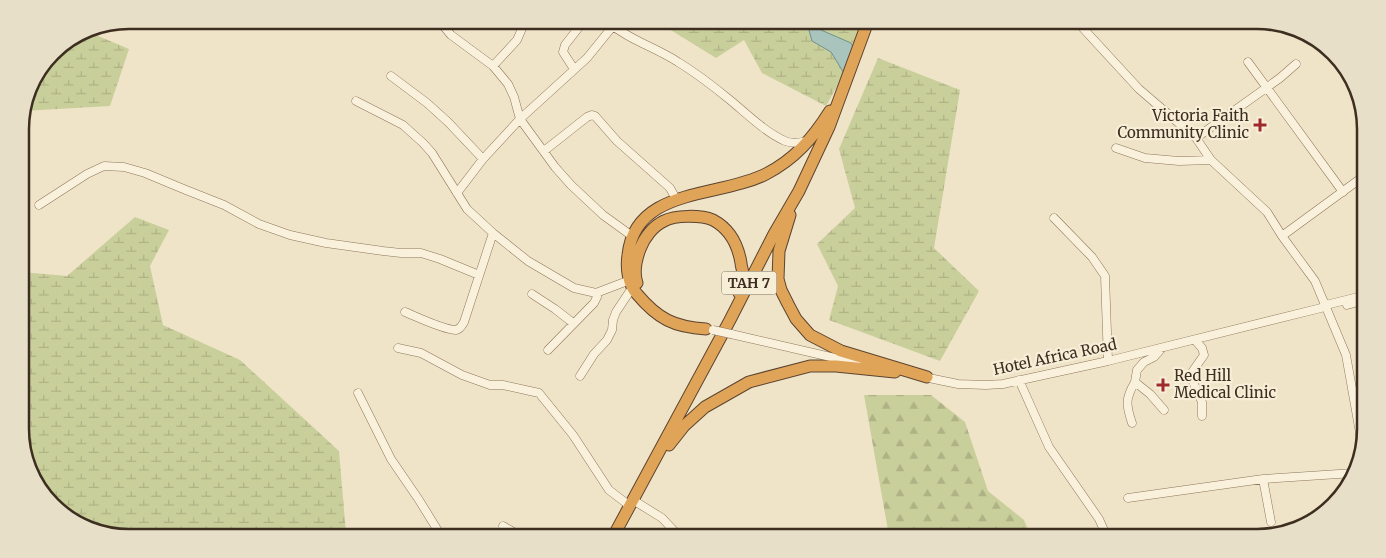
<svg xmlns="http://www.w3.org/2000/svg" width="1386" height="558" viewBox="0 0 1386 558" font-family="Merriweather,serif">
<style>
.forest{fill:url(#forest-firs)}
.wetland{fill:url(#wetland-marsh)}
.water{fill:#a9c4bc;stroke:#6f938a}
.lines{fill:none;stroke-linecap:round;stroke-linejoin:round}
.minor-casing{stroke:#8d765c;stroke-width:9}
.highway-casing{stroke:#5b4430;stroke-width:13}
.minor{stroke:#faf1dc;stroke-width:8}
.highway{stroke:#e0a458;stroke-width:11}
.minor-bridge-casing{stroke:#8d765c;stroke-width:9;stroke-linecap:butt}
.minor-bridge{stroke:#faf1dc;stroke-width:8}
.poi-dot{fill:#9e2a2b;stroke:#f7eed8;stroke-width:2}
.labels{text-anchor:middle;stroke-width:4.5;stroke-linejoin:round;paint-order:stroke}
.shield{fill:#f7eed8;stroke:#756857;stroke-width:1}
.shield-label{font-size:14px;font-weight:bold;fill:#3d2e20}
.poi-label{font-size:15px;fill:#3d2e20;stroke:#f7eed8;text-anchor:end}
.street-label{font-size:15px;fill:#3d2e20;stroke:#f7eed8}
.rim{fill:none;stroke:#3d2e20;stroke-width:2.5}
</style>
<defs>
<pattern id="forest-firs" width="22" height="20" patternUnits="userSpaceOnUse" patternTransform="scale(1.25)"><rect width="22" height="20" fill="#c9cf9b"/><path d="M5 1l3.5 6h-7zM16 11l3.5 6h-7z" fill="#aeb285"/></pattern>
<pattern id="wetland-marsh" width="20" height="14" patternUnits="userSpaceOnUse" patternTransform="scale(1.25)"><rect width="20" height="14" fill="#c9cf9b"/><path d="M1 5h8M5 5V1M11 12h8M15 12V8" fill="none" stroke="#aeb285"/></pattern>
</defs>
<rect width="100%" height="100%" fill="#f0e4c8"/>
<!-- forest -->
<path class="forest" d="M864,395H931L965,422L988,491L1024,520L1031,537L889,536Z"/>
<!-- wetland -->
<path class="wetland" d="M662,23L867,24L858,48L826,106L762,73L744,40L716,58L661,24Z
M84,30L129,49L110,106L23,111L31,81L57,47Z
M878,58L960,90L934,248L979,291L940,361L829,320L838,286L817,244L855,208L839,149Z
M135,217L169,230L150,266L163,325L240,360L339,451L346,533L94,532L47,501L22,450L21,272L67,276Z"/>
<!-- water -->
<path class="water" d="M807,23H821V30L851,43L856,54L845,75L831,52L812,41Z"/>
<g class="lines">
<!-- minor casing -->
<g class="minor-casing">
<path id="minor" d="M440,22L451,35L493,66L508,84L514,97L520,119L555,167L571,185L603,215L632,236
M608,22C629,40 655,47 678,62C696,73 713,86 730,100C747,114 765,132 785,141C792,144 799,143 807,141
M1080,25L1139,89L1196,138L1211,160L1267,212L1282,236L1315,281L1346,355L1360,433V447
M1248,62L1343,192
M493,66L517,40L524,24L523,22
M574,69L563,52L565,45L583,22
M391,76L427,103L448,122L483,159
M356,101L403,125L423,143L432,153L467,209L493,233L528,261L574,288L596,293L630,280
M1196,138L1280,78L1296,64
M1116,148L1145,158L1179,161L1211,160
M544,151L587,117L592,115L595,116L617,141L670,188L676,199
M457,193L483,159L520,119L587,58L613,26
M39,205L87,174L104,166L124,167L145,173L186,190L224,205L259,224L290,235L326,243L383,251L401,253H421L440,259L479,275
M1054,218L1092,257L1105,276L1108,361
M1282,236L1364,176
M532,294L555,309L573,323
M1347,305L1362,301
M405,312C417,317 444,330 456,330C461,329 462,325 464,322L493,233
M731,334L861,364
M1195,340L1202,348L1204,355L1190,375L1202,402V416
M398,348L421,353L462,375L490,385H503L539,393L573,435L609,490L630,506
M1162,348L1154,357L1144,362L1137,370L1135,382L1150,394L1164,410
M548,350L594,303L597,297L596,293
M580,376L594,354L607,340L612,330L613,320L616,312L632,288
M924,377L958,384L986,385L1003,384L1108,361L1321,308L1326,305L1362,296
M1019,380L1049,447L1099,519L1107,537
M358,393L391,459L419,500L440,534
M1132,423C1126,405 1125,399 1135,382
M1263,479L1271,522
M1128,498L1263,479L1354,473
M633,500L662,518L678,535
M503,526L517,534"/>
</g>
<!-- highway casing -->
<g class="highway-casing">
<path id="highway" d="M790,215L779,251L778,279L781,290L788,304L796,319L810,335L841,351L927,377
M637,283C633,272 636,260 640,249C644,238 653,226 664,221C675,215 701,215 713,220C730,229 738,245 741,263C741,266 743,271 743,274C743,280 740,287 739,293
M706,329C674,327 658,319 637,294C628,284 626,268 628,255C635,187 719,198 766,174C795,159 813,138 830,111
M669,445L684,426L705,407L749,382L810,366H836L895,372
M614,535L730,320L774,234L799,191L829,127L867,24"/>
</g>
<!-- minor -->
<use href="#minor" class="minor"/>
<!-- highway -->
<use href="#highway" class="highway"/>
<!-- minor-bridge casing -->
<g class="minor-bridge-casing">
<path id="minor-bridge" d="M713,330L731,334"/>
</g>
<!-- minor-bridge -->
<use href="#minor-bridge" class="minor-bridge"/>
</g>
<!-- markers -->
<g class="poi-dot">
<path d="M1257.5 117.5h5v5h5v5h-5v5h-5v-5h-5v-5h5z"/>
<path d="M1160.5 377.5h5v5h5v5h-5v5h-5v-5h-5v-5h5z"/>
</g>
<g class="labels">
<!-- shield labels -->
<rect class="shield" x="721.5" y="271.5" width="55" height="23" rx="4"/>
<g class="shield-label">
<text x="749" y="288">TAH 7</text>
</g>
<!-- poi labels -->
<g class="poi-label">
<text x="1249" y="121">Victoria Faith<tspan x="1249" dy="17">Community Clinic</tspan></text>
<text x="1174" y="381" text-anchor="start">Red Hill<tspan x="1174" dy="17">Medical Clinic</tspan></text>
</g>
<!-- street labels -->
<g class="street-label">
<text transform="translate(1055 357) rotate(-12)" y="5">Hotel Africa Road</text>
</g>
</g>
<!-- crop -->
<path d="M0 0H1386V558H0ZM129 29H1257A100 100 0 0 1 1357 129V429A100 100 0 0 1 1257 529H129A100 100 0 0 1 29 429V129A100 100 0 0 1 129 29Z" fill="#e8dfc9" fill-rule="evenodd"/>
<path class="rim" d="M129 29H1257A100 100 0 0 1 1357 129V429A100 100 0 0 1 1257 529H129A100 100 0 0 1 29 429V129A100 100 0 0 1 129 29Z"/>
</svg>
